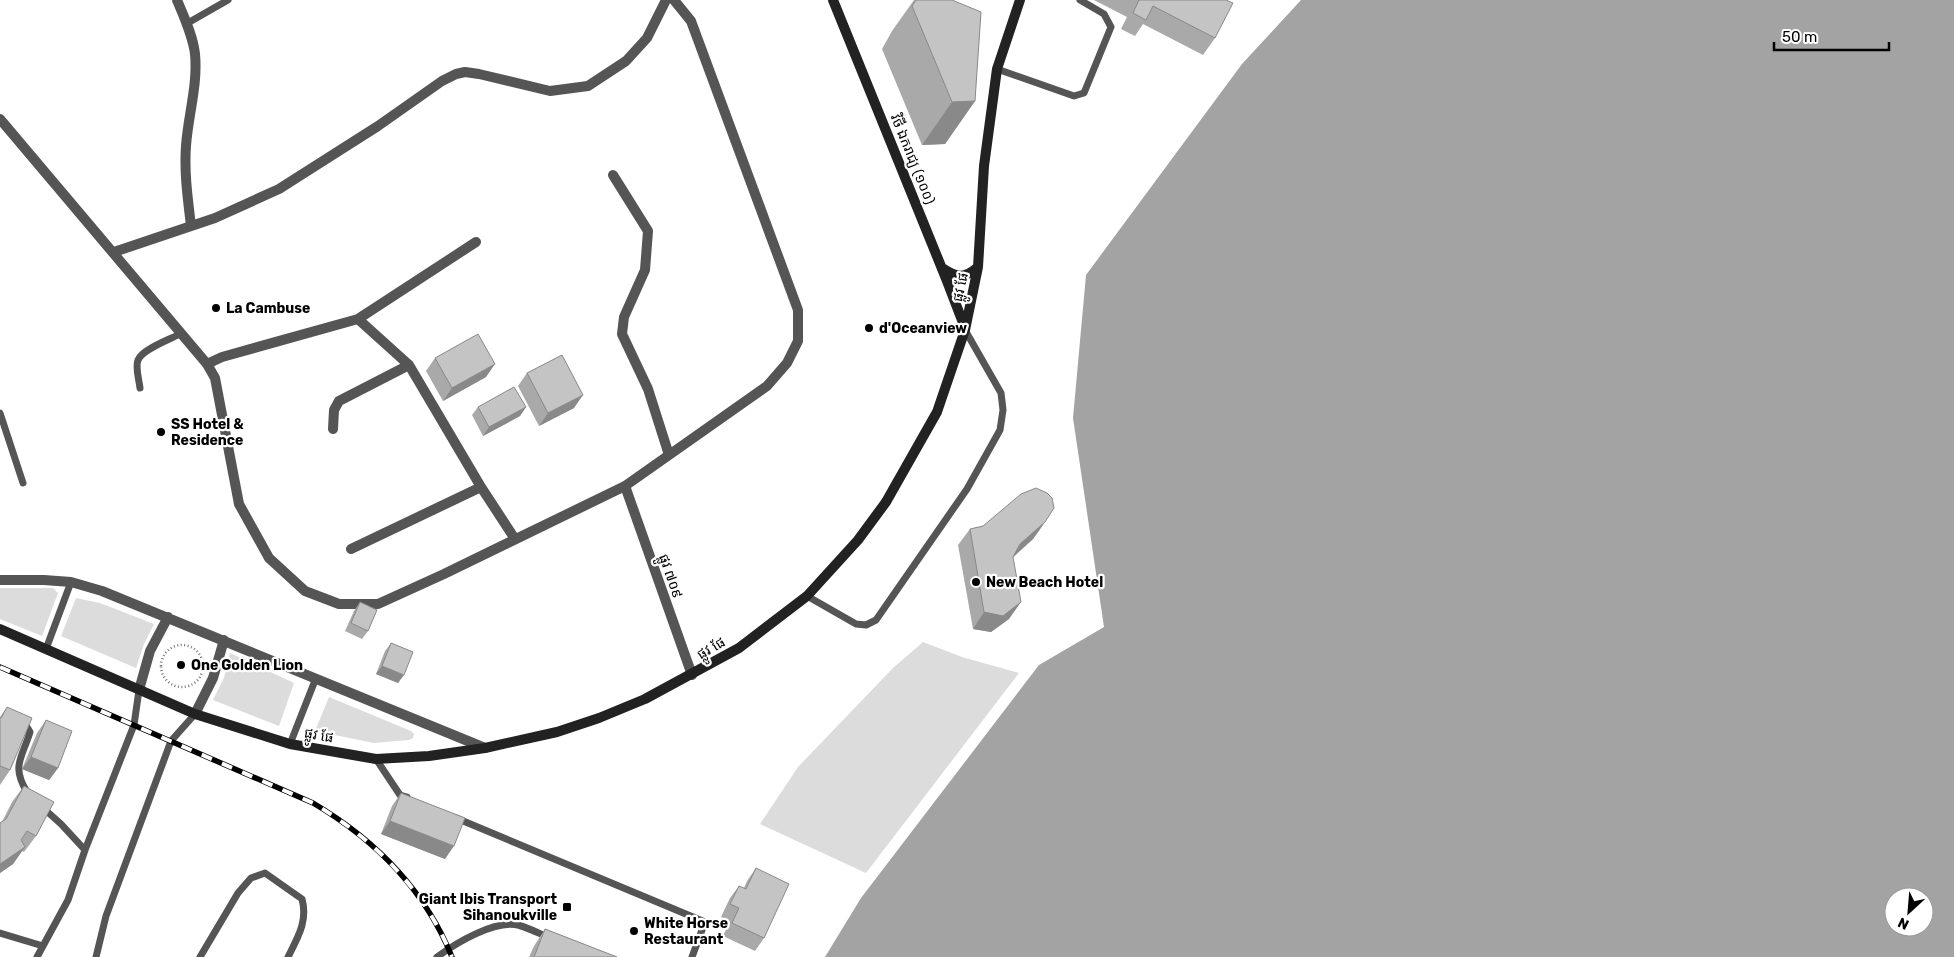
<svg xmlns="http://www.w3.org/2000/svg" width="1954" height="957" viewBox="0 0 1954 957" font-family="Rubik,'Noto Sans Khmer',sans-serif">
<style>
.green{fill:#dcdcdc}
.water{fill:#a3a3a3;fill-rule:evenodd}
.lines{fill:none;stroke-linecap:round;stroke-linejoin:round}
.path{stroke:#777;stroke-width:2.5;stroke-dasharray:1 2.5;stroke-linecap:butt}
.lane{stroke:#555;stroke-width:7}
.street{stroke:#555;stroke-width:10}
.secondary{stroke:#222;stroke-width:10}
.rail-casing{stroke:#000;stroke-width:5.5}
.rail{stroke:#fff;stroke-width:4;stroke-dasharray:11;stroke-linecap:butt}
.wall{fill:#a9a9a9}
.shaded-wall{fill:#898989}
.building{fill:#c4c4c4;stroke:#898989}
.poi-dot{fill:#000;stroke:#fff;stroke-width:2}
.labels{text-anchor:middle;stroke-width:4.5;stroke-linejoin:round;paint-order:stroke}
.street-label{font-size:14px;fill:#000;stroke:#fff}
.poi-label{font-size:14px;font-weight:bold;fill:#000;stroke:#fff;text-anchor:start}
</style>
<rect width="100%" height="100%" fill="#fff"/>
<!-- green -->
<path class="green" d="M0,588H53L58,593L42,636L0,619Z
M76,598L100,603L154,624L144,644L136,668L61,636Z
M923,642L962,657L1019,673L866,873L760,824L798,767L893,668Z
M230,653L294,683L279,726L213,700L224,678Z
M329,697L411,731L414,734L413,738L409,740L374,743L315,731Z"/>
<!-- water -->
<path class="water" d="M1301,0H1954V957H825L861,898L1039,665L1104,627L1073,418L1086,275L1242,64ZM1894,897H1924V927H1894Z"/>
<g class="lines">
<!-- path -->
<path class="path" d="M161 666a21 21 0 1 1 42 0a21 21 0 1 1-42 0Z"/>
<!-- lane -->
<path class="lane" d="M186,24L228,0
M997,69L1074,96L1084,93L1111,27L1104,14L1080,0
M140,388C139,379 135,368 138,360C142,349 171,339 182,333
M0,413L23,483
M807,596L856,624L866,625L876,620L967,489L1000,430L1003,410L1001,393L965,330
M46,649L71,582
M24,722L30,732C22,758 11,766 27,792
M290,744L316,678
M376,759L400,795L407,797
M42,807L61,824L85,850
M456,818L705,922L692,957
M0,933L43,946
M37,957L68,900L85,850L134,725L139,690
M96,957L106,916L171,741L195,714
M200,957L238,893L251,878L265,873L302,899C308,921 298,937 288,957
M437,957C456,943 494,920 518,925C529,928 540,934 550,938"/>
<!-- street -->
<path class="street" d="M177,0C184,17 193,36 195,54C198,85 188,116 186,146C184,173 188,200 191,226
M0,119L207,364L215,378L239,504L269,558L305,591L339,604H378L444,574L625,486L767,386L787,363L798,341V310L691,21L674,0
M613,175L648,231L645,270L624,317L622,334L648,389L669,455
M114,252L215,218L279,189L378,126L442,81L456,74L465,72L479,74L550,91L588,86L626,61L647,38L666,0
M358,319L476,242
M207,364L222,357L358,319L409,365L481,487L515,539
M333,429L334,410L339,401L409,365
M625,486L692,675
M351,549L481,487
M0,580H44L71,582L102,591L485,748
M139,690L150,651L168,617
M195,714L213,678L224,640"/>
<!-- secondary -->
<path class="secondary" d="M833,0L947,281L965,328
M942,268C957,278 964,279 978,267
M0,629L195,714L290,744L376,759L429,756L485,748L557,732L599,718L645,699L739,648L807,596L858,540L886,502L937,412L965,330L978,267L984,166L997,69L1020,0"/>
<!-- rail casing -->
<g class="rail-casing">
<path id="rail" d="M0,667L313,803C374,839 425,890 452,957"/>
</g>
<!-- rail -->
<use href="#rail" class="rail"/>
</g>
<!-- wall -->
<path class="wall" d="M914,0H952L975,101L945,144L922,145L882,49L892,31Z
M1094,0H1226L1215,38L1203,55L1143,24L1135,36L1121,29L1127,17Z
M435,358L486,377L443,401L426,371Z
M527,373L574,408L539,426L518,386Z
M478,407H526L520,416L483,436L472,415Z
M1045,522L1033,539L1013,557L1009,619L991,632L973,629L958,545L970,529L983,526Z
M360,602L368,631L362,639L345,631L354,611Z
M391,643L398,683L376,674L385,651Z
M7,707L10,770L0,785V717Z
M46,720L58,768L49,780L22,769L37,733Z
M24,786L36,836L24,852L22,851L13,864L0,873V823L2,822L12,802Z
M401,793L445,859L381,834L392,806Z
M756,868L764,938L755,951L723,936L730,921L721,917L730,898L739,886L744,888L747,881Z
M545,929L617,957H529L534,946Z"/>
<!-- shaded-wall -->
<path class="shaded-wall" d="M975,101L945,144L922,145L952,102Z
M495,364L486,377L443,401L452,388Z
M583,395L574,408L539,426L548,413Z
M526,407L520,416L483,436L489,427Z
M1045,522L1033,539L1009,561L1020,544Z
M1021,602L1009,619L991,632L973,629L984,612Z
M382,666L404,675L398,683L376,674Z
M31,757L58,768L49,780L22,769Z
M390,821L454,846L445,859L381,834Z
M25,847L13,864L0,873V864Z"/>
<!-- building -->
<path class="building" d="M916,0H952L981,12L975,101L952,102L912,6Z
M1139,0H1226L1233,3L1215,38L1153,6L1146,20L1133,13Z
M478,334L495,364L452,388L435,358Z
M562,355L583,395L548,413L527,373Z
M514,387L526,407L489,427L478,407Z
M1036,488L1047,493L1052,498L1054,508L1045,522L1020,544L1013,557L1021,602L1003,616L984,612L970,529L983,526L1021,494Z
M360,602L377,610L368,631L351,623Z
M391,643L413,652L404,675L382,666Z
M7,707L32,718L10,770L0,766V718H1Z
M46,720L72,731L58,768L31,757Z
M24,786L54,802L36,836L27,831L21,840L25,847L0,864V823L6,819Z
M401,793L465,818L454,846L390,821Z
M756,868L789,884L764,938L732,923L739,908L730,904L739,886L746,889Z
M545,929L617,957H534Z"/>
<!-- markers -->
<g class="poi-dot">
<circle cx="216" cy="308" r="5"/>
<circle cx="869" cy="328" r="5"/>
<circle cx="161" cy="432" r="5"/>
<circle cx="976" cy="582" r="5"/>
<circle cx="181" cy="665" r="5"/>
<rect x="562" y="902" width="10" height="10" rx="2.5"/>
<circle cx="634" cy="931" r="5"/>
</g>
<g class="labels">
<!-- street labels -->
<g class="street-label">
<text transform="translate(913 159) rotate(68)" y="5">វិថី ឯករាជ្យ (១០០)</text>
<text transform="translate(960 287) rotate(-78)" y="5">ផ្លូវ ផែ</text>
<text transform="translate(671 576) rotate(71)" y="5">ផ្លូវ ៧០៩</text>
<text transform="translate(711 648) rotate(-30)" y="5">ផ្លូវ ផែ</text>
<text transform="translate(319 735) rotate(10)" y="5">ផ្លូវ ផែ</text>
</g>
<!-- poi labels -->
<g class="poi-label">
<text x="226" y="313">La Cambuse</text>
<text x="879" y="333">d'Oceanview</text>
<text x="171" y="429">SS Hotel &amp;<tspan x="171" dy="16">Residence</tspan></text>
<text x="986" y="587">New Beach Hotel</text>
<text x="191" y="670">One Golden Lion</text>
<text x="557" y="904" text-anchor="end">Giant Ibis Transport<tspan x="557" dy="16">Sihanoukville</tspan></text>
<text x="644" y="928">White Horse<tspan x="644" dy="16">Restaurant</tspan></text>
</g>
</g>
<!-- north arrow -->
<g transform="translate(1909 912) rotate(206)"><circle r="24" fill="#ffffff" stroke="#999999"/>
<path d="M0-4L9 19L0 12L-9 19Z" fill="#000000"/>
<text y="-8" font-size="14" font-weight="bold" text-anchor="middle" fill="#000000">N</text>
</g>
<!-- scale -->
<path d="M1774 42v8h115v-8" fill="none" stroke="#000000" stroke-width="2.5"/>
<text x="1782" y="42" font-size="15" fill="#000000" stroke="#ffffff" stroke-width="4" paint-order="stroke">50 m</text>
</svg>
